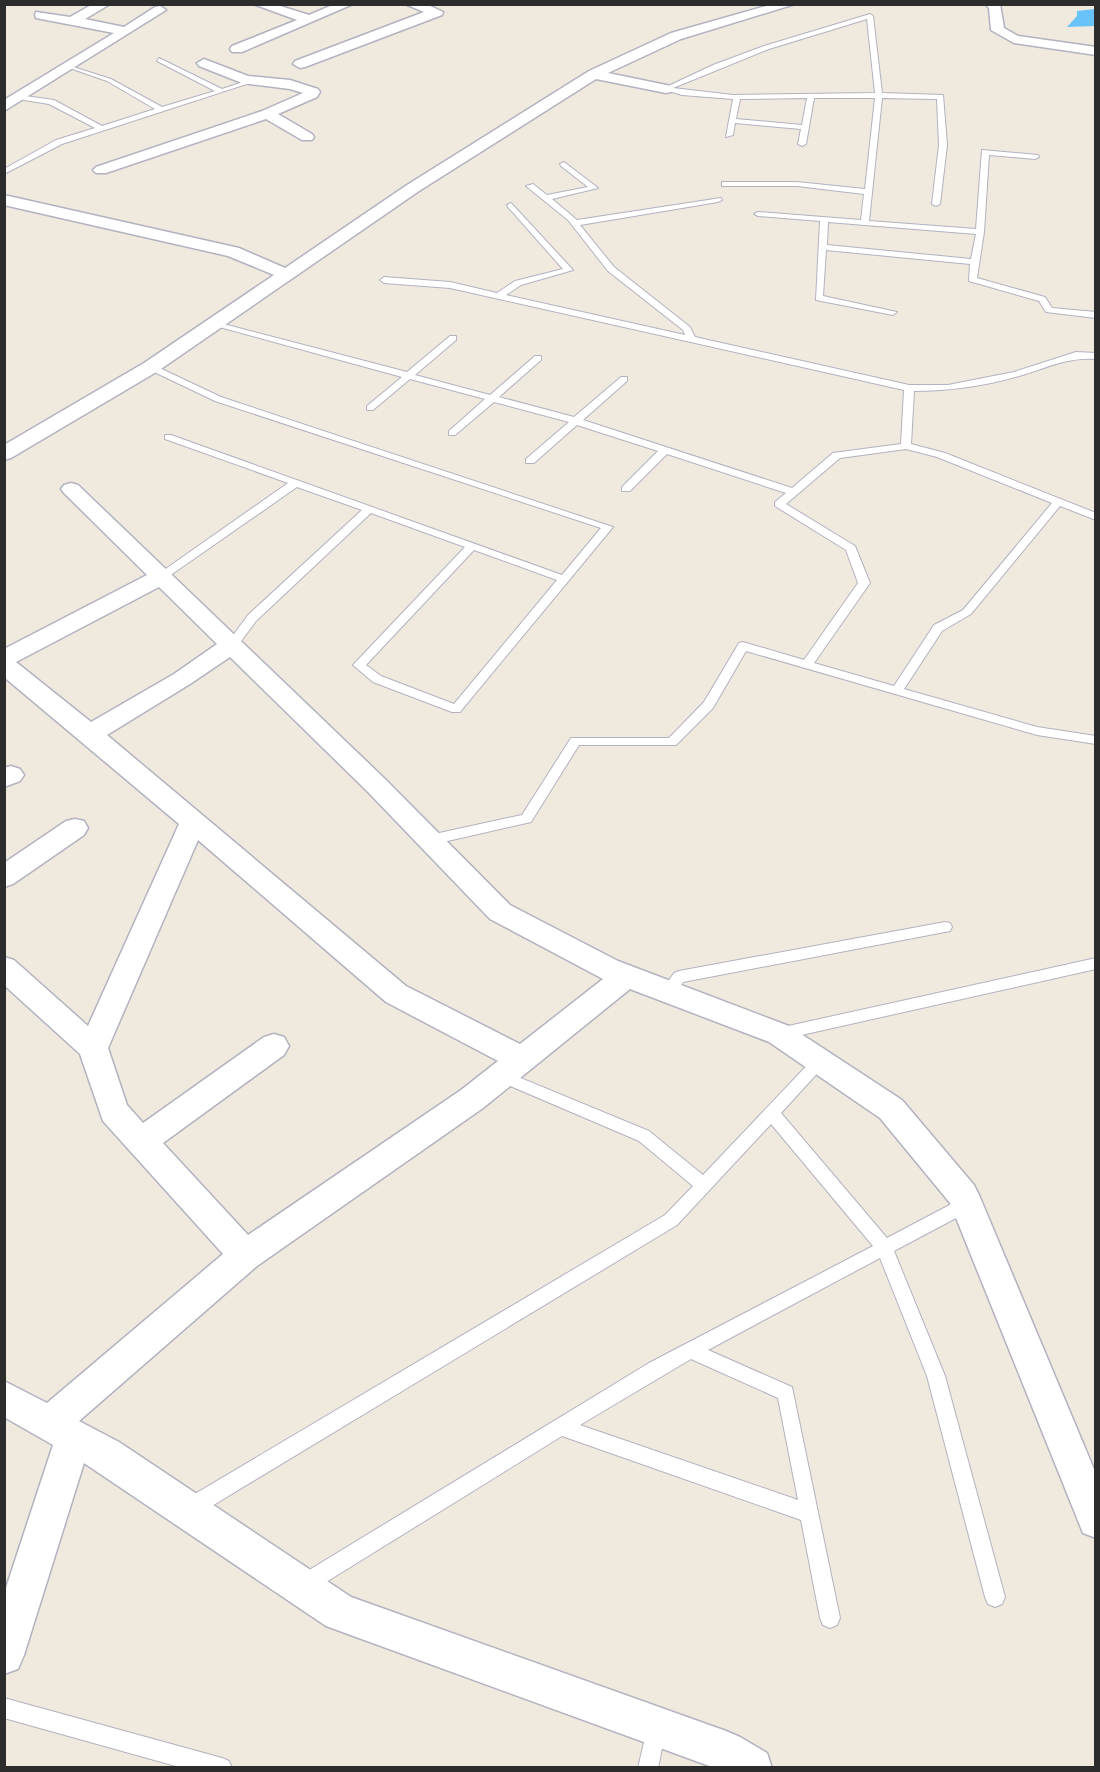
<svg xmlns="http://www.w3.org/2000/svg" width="1100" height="1772" viewBox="0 0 1100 1772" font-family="'Public Sans',sans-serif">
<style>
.water{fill:#68c3fa}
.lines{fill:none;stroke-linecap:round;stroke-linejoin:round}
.service-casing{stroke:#b2b2c1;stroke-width:2}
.minor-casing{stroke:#b2b2c1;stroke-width:3}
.service{fill:#fff;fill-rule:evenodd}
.minor{fill:#fff;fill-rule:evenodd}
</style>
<rect width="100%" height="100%" fill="#efe9de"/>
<!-- water -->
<path class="water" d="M1095,9V26L1067,27L1077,16V11Z"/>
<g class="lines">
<!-- service casing -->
<g class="service-casing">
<path id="service" d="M870,14L873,16L882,93L943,95L947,145L940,204L936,206L932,204L939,145L937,99L882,98L869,221L976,229L982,150L1038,155L1039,157L1035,159L989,155L984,232L977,278L1045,297L1052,308L1096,312V318L1046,312L1039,301L969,281L970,264L826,250L823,296L897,312L893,315L816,300L820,221L758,216L754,214L758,212L861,220L864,194L797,186H722V182H797L865,189L875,98H814L806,144L802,146L798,144L801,129L735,123L733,135L726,137L733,99L682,95L662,89L713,65L764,46ZM867,19L875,93L733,95L673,88L769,49ZM807,98L802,125L736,119L740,99ZM828,222L976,234L971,259L827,245Z
M159,58L222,89L252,79L256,81L62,144L4,174V169L56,140L95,128L49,104L18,99V95L54,100L102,126L155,109L107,81L67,67V65L111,79L162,107L215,91L157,61Z
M564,162L598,188L552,199L577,220L721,198L722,200L718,202L580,225L614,267L690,327L695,337L909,385H948L1014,372L1076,352L1096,353V359C1066,357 1047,368 1019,376C985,386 949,391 914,391L911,444L945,453L1096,513V520L1060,506L971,614L942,631L904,689L1037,727L1096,736V744L1037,735L746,651L713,708L676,745H579L531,822L430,845L425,843L423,840L430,835L522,815L571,738H669L704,702L739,643L743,642L804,660L858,583L846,550L775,506V502L786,493L667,454L630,491H622V487L658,451L577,425L534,463H526V459L569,422L494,402L455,435H449V431L485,399L410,379L373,410H367V406L402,377L212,325V321L407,372L450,336H456V340L415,375L490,395L535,356H541V360L499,397L574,417L621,377H627V381L583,420L792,488L833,453L901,444L904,390L450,288L384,283L380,280L384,277L450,282L497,293L515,281L563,269L508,207L507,205L511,203L573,270L521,285L506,295L685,335L683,330L608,271L568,220L526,186L533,184L547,195L588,187L561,166L560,164ZM906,449L937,457L1052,503L963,610L934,625L894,686L814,663L870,583L855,546L786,504L840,458Z
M151,364L221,397L613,527L460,712H452L373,682L353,665L465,547L371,513L256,621L236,648H228L226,645L248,615L362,510L297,487L165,579H157V575L288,483L165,439V435H171L562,575L601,528L215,401L148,369L146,367ZM474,550L557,580L454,704L381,676L366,665Z
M945,922L950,923L952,927L950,931L683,982C678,990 674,1000 663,996L661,992L674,973L679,971Z
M1096,958V969L779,1040L774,1038L772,1034L774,1030L779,1028Z
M820,1055L825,1057L827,1061L825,1065L781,1113L887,1238L961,1199L967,1197L973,1199L975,1204L973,1209L894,1251L945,1376L1005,1597L1002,1604L995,1607L988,1604L985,1597L927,1376L880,1258L708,1350L792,1387L840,1618L837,1625L830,1628L823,1625L820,1618L801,1520L562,1436L310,1592L303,1595L296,1592L293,1585L296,1578L649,1363L873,1246L771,1124L677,1225L197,1515L190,1517L183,1515L181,1508L183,1501L665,1215L693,1186L639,1141L496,1080L493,1076L496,1072L501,1070L506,1072L649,1131L703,1175L815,1057ZM691,1359L778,1398L798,1500L580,1425Z
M4,1698L222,1758L229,1761L232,1768H183L4,1718Z
M656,1718L663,1721L666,1728L658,1768H638L649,1721Z"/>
</g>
<!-- minor casing -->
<g class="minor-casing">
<path id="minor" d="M93,4H110L85,19L124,27L155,7L160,6L166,10L4,111V100L114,33L36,18L35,15L36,12L70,17Z
M253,4H274L309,15L335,4H353L242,52H232L230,49L232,46L297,20Z
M405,4H426L443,12L442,15L305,67L300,68L293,64L295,61L424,12Z
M773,4H795L681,39L608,73L671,86L673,89L671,92L666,93L596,79L419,191L158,371L11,458L4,460V445L144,363L274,275L228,256L4,205V195L239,248L285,268L407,185L589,71L671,33Z
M985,4H1000L1004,28L1018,36L1096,47V55L1014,43L991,30L989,8Z
M204,59L248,76L290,80L318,89L320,92L317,97L278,114L312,134L314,137L312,140H302L266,119L106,173H96L93,170L96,167L262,111L303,93L290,89L242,83L199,66L197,63Z
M71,483L78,485L385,779L510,905L618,961L789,1026L902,1100L974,1185L979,1195L1096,1474V1538L1083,1533L950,1203L880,1118L769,1042L630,989L483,1108L257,1266L79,1421L119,1442L351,1597L726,1731L740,1737L767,1753L772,1768H715L326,1626L84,1463L24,1655L18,1669L4,1674V1594L53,1445L4,1417V1381L47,1403L223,1254L103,1121L80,1054L4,985V957L14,960L88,1026L179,824L4,677V649L147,575L64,493L61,489L64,485ZM159,587L217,644L174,674L91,722L16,662ZM230,657L367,791L490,919L603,979L520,1044L406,986L107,735L190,684ZM198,840L386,1002L498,1061L461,1090L248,1235L163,1143L284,1055L289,1046L284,1037L274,1034L264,1037L143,1123L127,1105L108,1048Z
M11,766L20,769L24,775L20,781L4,787V768Z
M75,819L84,821L88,828L84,835L13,884L4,887V863L66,821Z"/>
</g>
<!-- service -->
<use href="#service" class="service"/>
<!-- minor -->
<use href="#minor" class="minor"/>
</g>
<!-- border -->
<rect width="1100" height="1772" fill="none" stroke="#2c2c2c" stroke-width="12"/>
</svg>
